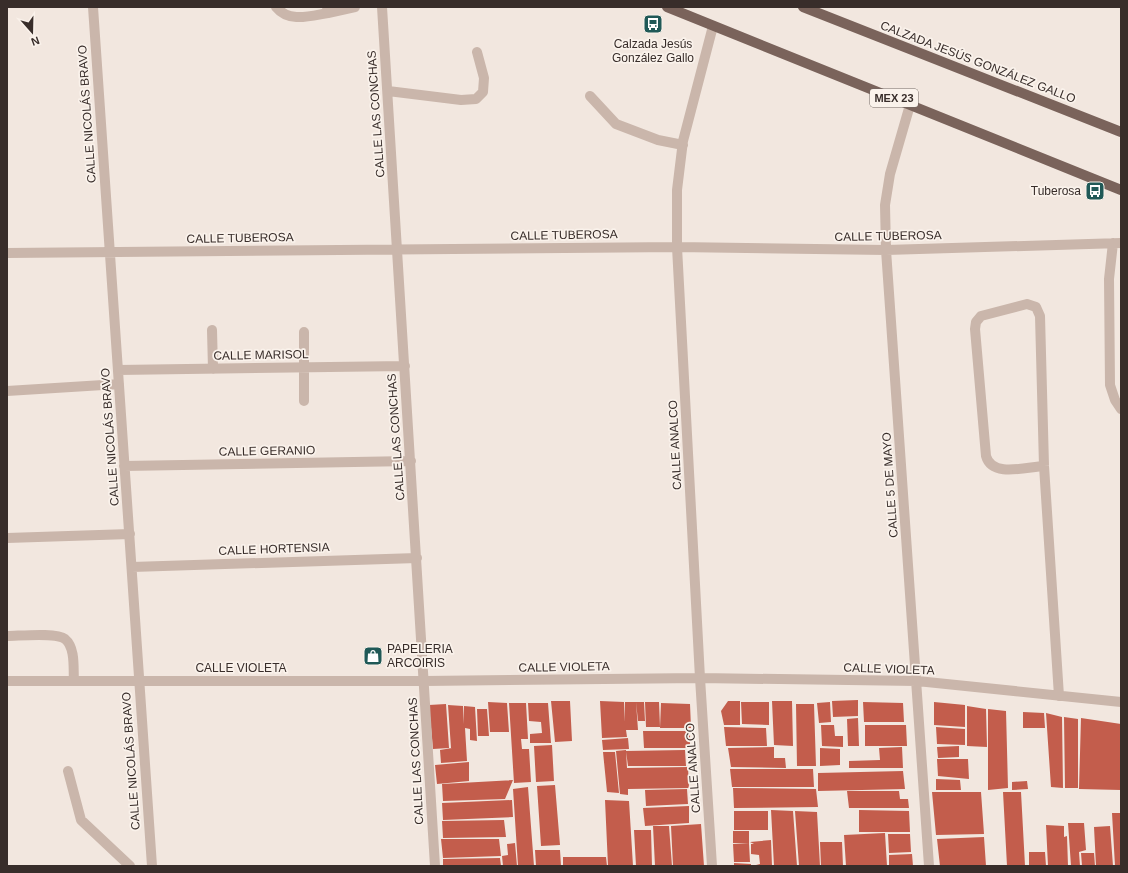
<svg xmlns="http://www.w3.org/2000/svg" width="1128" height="873" viewBox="0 0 1128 873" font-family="Helvetica,sans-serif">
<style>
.building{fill:#c35d4c}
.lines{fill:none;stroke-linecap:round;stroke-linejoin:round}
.minor{stroke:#cab6ab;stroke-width:10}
.major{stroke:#7a635b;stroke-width:10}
.labels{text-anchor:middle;stroke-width:3.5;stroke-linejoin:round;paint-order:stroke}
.shield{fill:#faf2eb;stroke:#726864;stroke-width:1}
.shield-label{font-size:11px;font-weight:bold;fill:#382d2a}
.poi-label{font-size:12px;fill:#382d2a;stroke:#faf2eb}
.street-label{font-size:12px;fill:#382d2a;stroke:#faf2eb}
</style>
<rect width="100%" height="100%" fill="#f2e7df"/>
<!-- building -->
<path class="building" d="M858,700V716L833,717L832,701Z
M551,701H570L572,741L555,742Z
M600,701L624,702L625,722V702H636L638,730H626L627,737L602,738Z
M728,701H740V725H724L721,711Z
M772,701H792L793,746L774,745Z
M488,702L507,703L509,732H490Z
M636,702H644L645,721H638Z
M645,702H659L660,727H646Z
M741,702H769V725L742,724Z
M830,702L831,722L819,723L817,703Z
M863,702L903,703L904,722H864Z
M934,702L965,705V727L934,725Z
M509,703H526L528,739H521L522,749H529L531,782L514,783Z
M528,703H548L551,743H530V734L542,733L541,722L529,721Z
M661,703L690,704L691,728H660Z
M446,704L449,748L433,749L429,705Z
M796,704H814L816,766H797Z
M448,705L463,706L464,724V706L475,707L477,741L470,740V729L465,728L467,761L441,763L440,750L452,748H451Z
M967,706L986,709L987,747L967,746Z
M477,709H487L489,736H478Z
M988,709L1006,711L1008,788L988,790Z
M1023,712L1044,713L1045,728H1023Z
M1046,713L1062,717L1063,788L1051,787Z
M1064,717L1078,719V788H1065Z
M858,718L859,746H848L847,719Z
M1081,718L1121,724V790L1079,789Z
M821,725H834L835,736H843V747L822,746Z
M865,725H906L907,746H865Z
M724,727L766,728L767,746H726Z
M936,727L965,729V745L937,744Z
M643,731H690V748H644Z
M628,738L629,749L603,750L602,740Z
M552,745L554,781L536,782L534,746Z
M959,746V757L938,758L937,747Z
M774,747V758H785L786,768L731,767L728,748Z
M902,747L903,768H849V761L880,760L879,748Z
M820,748L840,749V765L820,766Z
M626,750L627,768L688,767L689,788L628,789V795L620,794L616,751Z
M685,750L686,766H628L626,751Z
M603,752H615L619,793L607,792Z
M937,759H968L969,779L938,776Z
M469,762V781L437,784L435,765Z
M730,769H813L814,787H732Z
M903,771L905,789L818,791V773Z
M936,779L960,780L961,790H936Z
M513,780L505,799L443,801L442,784Z
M1027,781L1028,789L1012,790V782Z
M555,785L560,845L541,846L537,786Z
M528,787L534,866H518L513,789Z
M733,788L816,789L818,807L734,808Z
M687,789L688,804L646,806L645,790Z
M847,791H899L900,799H908L909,808H849Z
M932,792H981L984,834L936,835Z
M1003,792H1021L1025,866H1007Z
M512,800L513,817L443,820L442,803Z
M605,800L629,801L633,866H608Z
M689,806V823L645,826L643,808Z
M771,810L793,811L797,866H774Z
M859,810L909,811L910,832H859Z
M734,811H768V830H734Z
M795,811L817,812L820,866H799Z
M1112,813H1121V866H1115Z
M504,820L506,837L443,838L442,821Z
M1068,823H1084L1086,850L1079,852L1080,866H1071Z
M701,824L704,866H673L671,826Z
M1046,825L1064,826V837L1067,836L1068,866H1048Z
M653,826H669L672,866H655Z
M1110,826L1113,866H1096L1094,827Z
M634,830H651L652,866H636Z
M733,831H749V844L733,843Z
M885,833L887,866H846L844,835Z
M888,834H910L911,852L889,853Z
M984,837L986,866H940L937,839Z
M441,839H499L501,856L443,858Z
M771,840L772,866H752L760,864L759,855L751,854V844H754L750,842Z
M820,842H842L843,866H821Z
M515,843L517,866H503L502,856L508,855L507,844Z
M733,844H749L750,862H734Z
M535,850H560L561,866H536Z
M1029,852H1045L1046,866H1029Z
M1081,853H1094L1095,866H1082Z
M912,854L913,866H889V855Z
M563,857H606L607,866H563Z
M500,858L501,866H443V859Z
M734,863L751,864V866H734Z"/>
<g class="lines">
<!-- minor -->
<path class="minor" d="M93,7L152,866
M276,7C289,23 310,16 328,13
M327,7L328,13L355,7
M382,7L435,866
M388,91L461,100L476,99L483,92L484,78L477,52
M590,96L616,124L658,140L683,145
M910,105L890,174L885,205L886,250L929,866
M1113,243L1109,279L1110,385L1115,400L1121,409
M7,253L677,247L886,250L1121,243
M212,330L213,369
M118,370L405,366
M7,391L119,384
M304,401V332
M124,466L411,461
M1044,466C1026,467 992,478 986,456L975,329L976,322L981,316L1027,304L1036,307L1040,316L1044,466L1059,696
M7,538L130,534
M132,567L417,558
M7,636C19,636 56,632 65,639C76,648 73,670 74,681
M7,681H425L700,678L917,681L1121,702
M68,771L81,820L130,866
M712,866L700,678L677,247V190L683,141L713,26"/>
<!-- major -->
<path class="major" d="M667,7L1121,190
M803,7L1121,132"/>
</g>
<!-- icons -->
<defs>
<g id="bus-square" transform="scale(1)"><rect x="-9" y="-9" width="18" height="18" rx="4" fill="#205957" stroke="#faf2eb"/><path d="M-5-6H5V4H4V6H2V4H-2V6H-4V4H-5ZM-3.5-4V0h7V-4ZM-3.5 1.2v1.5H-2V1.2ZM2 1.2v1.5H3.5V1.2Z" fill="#fff"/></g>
<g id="shop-square" transform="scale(1)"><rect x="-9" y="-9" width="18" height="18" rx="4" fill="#205957" stroke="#faf2eb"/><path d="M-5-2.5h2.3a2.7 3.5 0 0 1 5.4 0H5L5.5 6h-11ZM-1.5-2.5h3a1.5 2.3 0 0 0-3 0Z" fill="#fff"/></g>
</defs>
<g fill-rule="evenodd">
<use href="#bus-square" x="653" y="24"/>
<use href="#bus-square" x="1095" y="191"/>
<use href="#shop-square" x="373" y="656"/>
</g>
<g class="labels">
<!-- shield labels -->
<rect class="shield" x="870" y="89" width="48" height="18" rx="3"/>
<g class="shield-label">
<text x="894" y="102">MEX 23</text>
</g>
<!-- poi labels -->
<g class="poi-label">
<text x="653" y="48">Calzada Jesús<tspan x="653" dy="14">González Gallo</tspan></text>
<text x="1081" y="195" text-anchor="end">Tuberosa</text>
<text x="387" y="653" text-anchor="start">PAPELERIA<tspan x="387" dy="14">ARCOIRIS</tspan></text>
</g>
<!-- street labels -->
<g class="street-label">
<text transform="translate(978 62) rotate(21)" y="4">CALZADA JESÚS GONZÁLEZ GALLO</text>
<text transform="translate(87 114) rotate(-94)" y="4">CALLE NICOLÁS BRAVO</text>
<text transform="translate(376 114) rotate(-94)" y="4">CALLE LAS CONCHAS</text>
<text transform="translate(564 235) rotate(-1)" y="4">CALLE TUBEROSA</text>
<text transform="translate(888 236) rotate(-1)" y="4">CALLE TUBEROSA</text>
<text transform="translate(240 238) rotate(-1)" y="4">CALLE TUBEROSA</text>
<text transform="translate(261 355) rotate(-1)" y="4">CALLE MARISOL</text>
<text transform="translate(110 437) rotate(-94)" y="4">CALLE NICOLÁS BRAVO</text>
<text transform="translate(396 437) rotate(-94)" y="4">CALLE LAS CONCHAS</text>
<text transform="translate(675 445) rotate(-93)" y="4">CALLE ANALCO</text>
<text transform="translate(267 451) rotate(-1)" y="4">CALLE GERANIO</text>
<text transform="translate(890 485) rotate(-94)" y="4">CALLE 5 DE MAYO</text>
<text transform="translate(274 549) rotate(-2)" y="4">CALLE HORTENSIA</text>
<text transform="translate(564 667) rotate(-1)" y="4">CALLE VIOLETA</text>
<text x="241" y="672">CALLE VIOLETA</text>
<text transform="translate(889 669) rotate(2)" y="4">CALLE VIOLETA</text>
<text transform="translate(131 761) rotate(-94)" y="4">CALLE NICOLÁS BRAVO</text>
<text transform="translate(416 761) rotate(-93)" y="4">CALLE LAS CONCHAS</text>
<text transform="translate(693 768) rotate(-94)" y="4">CALLE ANALCO</text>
</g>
</g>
<!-- border -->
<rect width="1128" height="873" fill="none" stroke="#382d2a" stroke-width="16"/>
<!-- north arrow -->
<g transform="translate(32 32) rotate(160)" stroke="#faf2eb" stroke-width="3" paint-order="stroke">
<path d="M0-3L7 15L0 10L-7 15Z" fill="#382d2a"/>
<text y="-6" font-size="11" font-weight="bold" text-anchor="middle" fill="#382d2a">N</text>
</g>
</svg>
